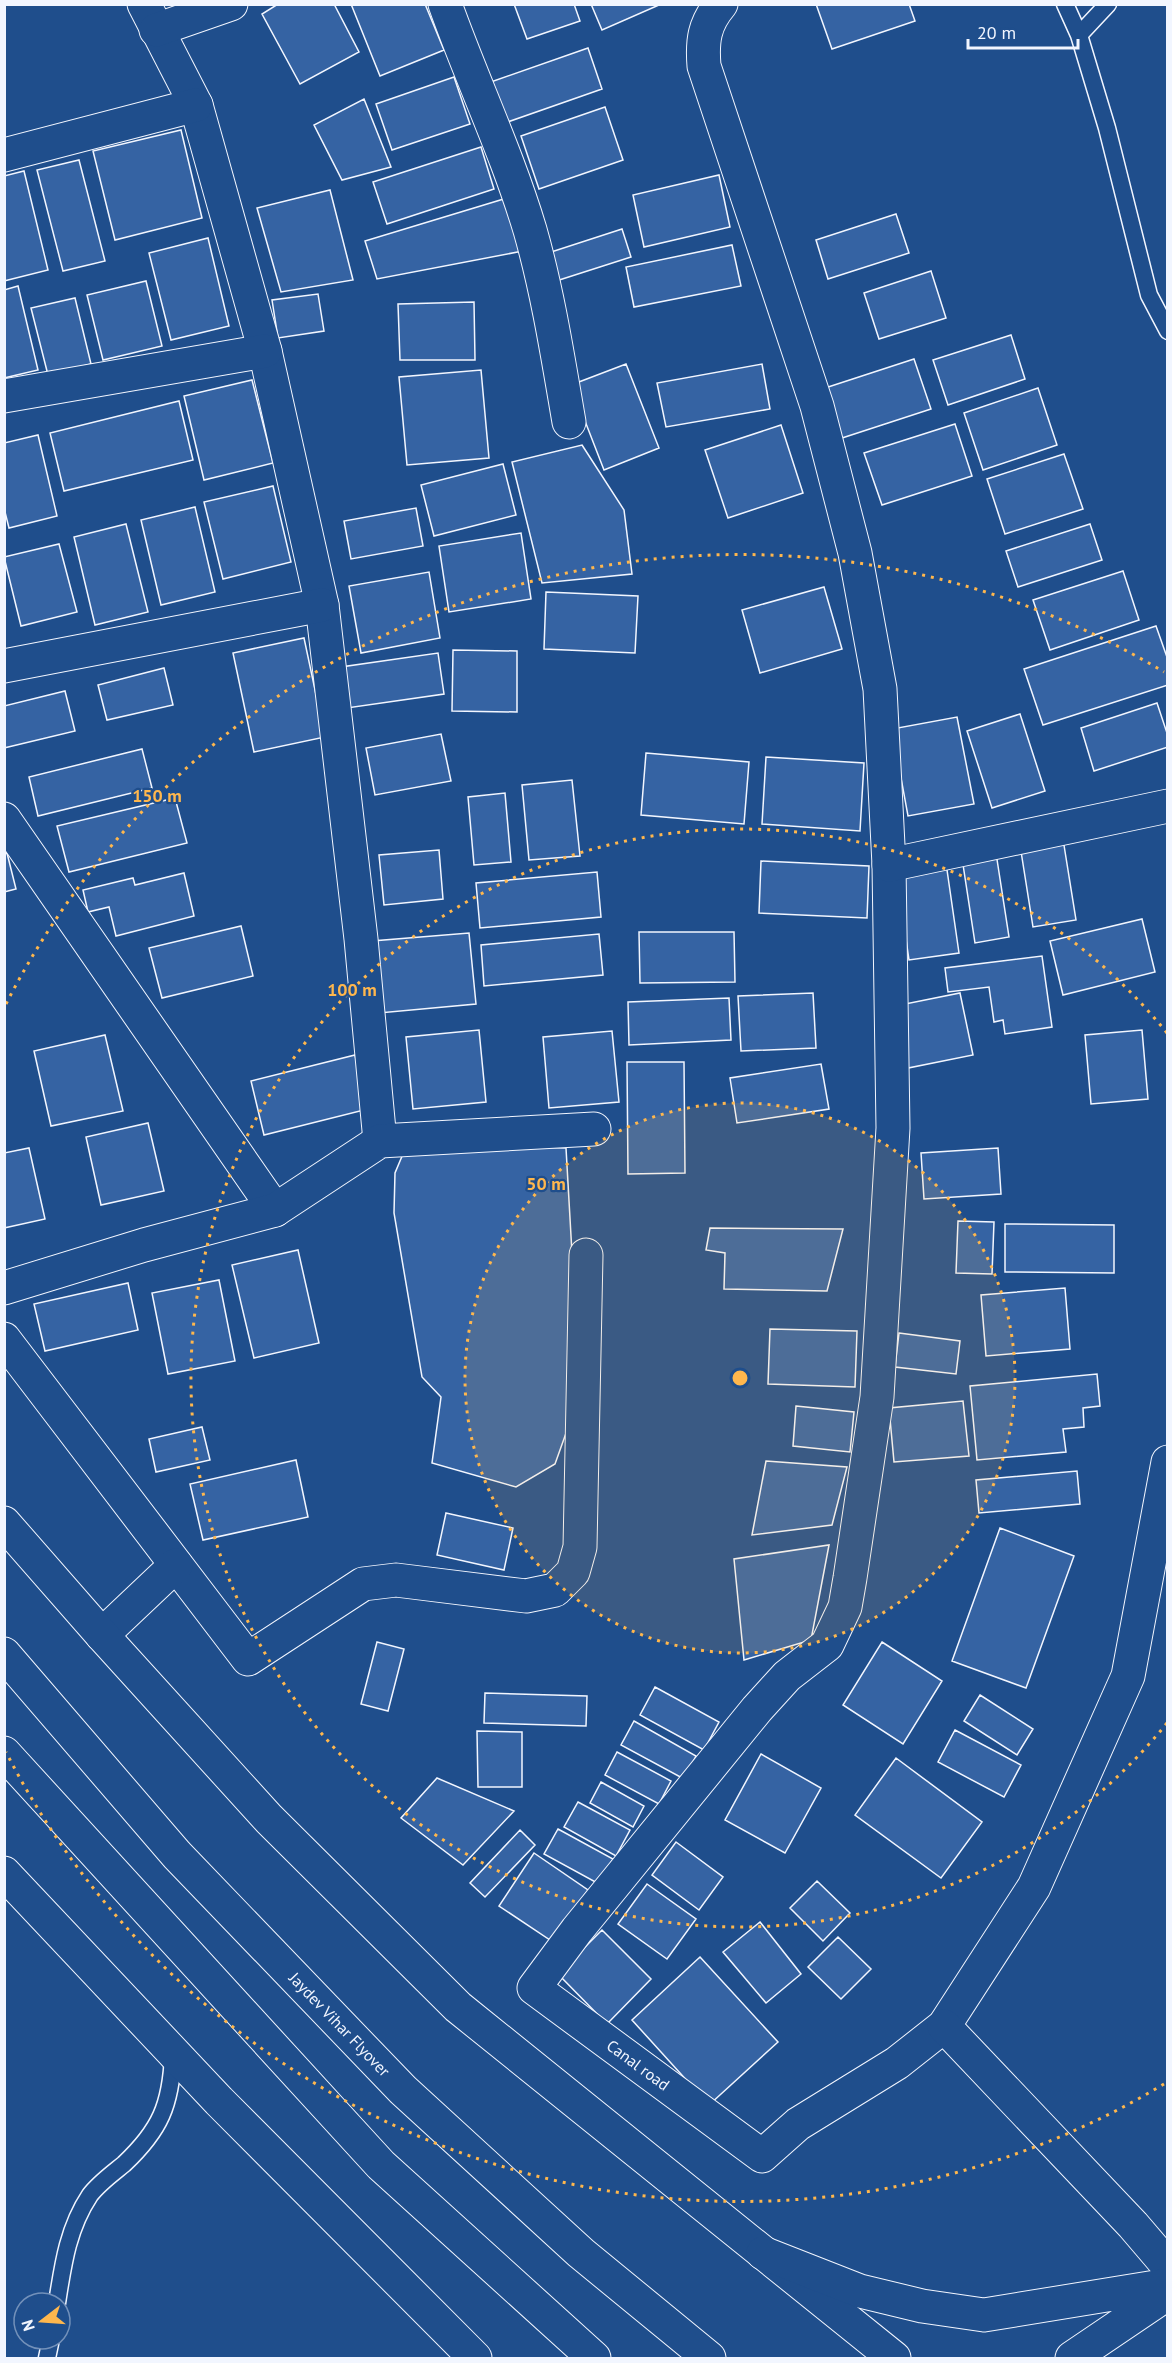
<svg xmlns="http://www.w3.org/2000/svg" width="1172" height="2363" viewBox="0 0 1172 2363" font-family="'PT Sans',sans-serif">
<style>
.building{fill:#3563a3;stroke:#f2f6ff;stroke-width:1.5}
.lines{fill:none;stroke-linecap:round;stroke-linejoin:round}
.lane-casing{stroke:#f2f6ff;stroke-width:19}
.street-casing{stroke:#f2f6ff;stroke-width:35}
.secondary-casing{stroke:#f2f6ff;stroke-width:35}
.primary-casing{stroke:#f2f6ff;stroke-width:35}
.highway-casing{stroke:#f2f6ff;stroke-width:35}
.lane{stroke:#1f4e8c;stroke-width:16}
.street{stroke:#1f4e8c;stroke-width:33}
.secondary{stroke:#1f4e8c;stroke-width:33}
.primary{stroke:#1f4e8c;stroke-width:33}
.highway{stroke:#1f4e8c;stroke-width:33}
.ring{fill:none;stroke:#ffb74d;stroke-width:3;stroke-dasharray:3 6}
.labels{text-anchor:middle;stroke-width:4.5;stroke-linejoin:round;paint-order:stroke}
.street-label{font-size:16px;fill:#f2f6ff;stroke:#1f4e8c}
.centre{fill:#ffb74d;stroke:#1f4e8c;stroke-width:3}
.ring-label{font-size:18px;text-anchor:middle;font-weight:bold;fill:#ffb74d;stroke:#1f4e8c;stroke-width:4.5;stroke-linejoin:round;paint-order:stroke}
</style>
<rect width="100%" height="100%" fill="#1f4e8c"/>
<!-- building -->
<path class="building" d="M278,4H334L359,52L300,84L262,14Z
M351,4H425L444,50L380,76Z
M514,4H574L580,21L527,39Z
M591,4H659V5L602,30Z
M816,4H909L915,21L832,49Z
M588,48L602,89L502,124L488,83Z
M454,77L470,124L392,150L376,104Z
M364,99L391,167L342,180L314,125Z
M605,107L623,160L539,189L521,136Z
M181,130L202,218L115,240L93,151Z
M481,147L494,189L387,224L373,182Z
M79,160L105,261L63,271L37,170Z
M24,171L48,270L4,281V176Z
M719,175L730,227L644,247L633,195Z
M330,190L353,280L281,292L257,208Z
M507,198L523,251L377,279L365,241Z
M896,214L909,253L828,279L816,240Z
M622,229L631,257L553,282L545,254Z
M208,238L229,326L171,340L149,253Z
M732,245L741,286L634,307L626,267Z
M931,271L946,318L879,339L864,293Z
M146,281L162,346L103,360L87,295Z
M18,286L38,370L4,378V290Z
M318,294L324,331L278,338L272,300Z
M75,298L91,364L48,375L31,308Z
M474,302L475,360H400L398,304Z
M1011,335L1025,379L948,405L933,360Z
M914,359L931,409L839,439L822,389Z
M626,364L659,448L604,470L571,385Z
M762,364L770,409L666,427L657,383Z
M481,370L489,458L407,465L399,377Z
M252,380L273,463L204,480L184,396Z
M1038,388L1057,445L983,470L964,413Z
M179,401L193,460L64,491L50,433Z
M955,424L972,476L882,505L864,453Z
M781,425L803,493L728,518L705,450Z
M38,435L57,516L9,528L4,508V443Z
M582,445L624,510L632,574L542,583L512,462Z
M1064,454L1083,509L1005,534L987,479Z
M503,464L516,515L434,536L421,485Z
M273,486L291,562L223,579L204,502Z
M195,507L215,592L161,605L141,520Z
M416,508L423,546L351,559L344,521Z
M126,524L148,612L95,625L74,537Z
M1090,524L1102,560L1018,587L1006,551Z
M521,533L531,599L449,612L439,546Z
M59,544L77,612L21,626L4,557Z
M1123,571L1139,620L1050,650L1033,600Z
M429,572L440,638L361,653L349,586Z
M824,587L842,649L760,673L742,610Z
M546,592L638,596L635,653L544,649Z
M1156,626L1168,660V685L1043,725L1024,669Z
M304,638L325,737L254,752L233,653Z
M453,650L517,651V712L452,711Z
M438,653L444,694L347,708L341,667Z
M164,668L173,705L107,720L98,685Z
M65,691L75,731L4,748V706Z
M1157,703L1168,736V747L1094,771L1081,728Z
M1020,714L1045,791L992,808L967,731Z
M957,717L974,804L908,816L892,729Z
M441,734L451,781L375,795L366,748Z
M142,749L152,788L38,816L29,777Z
M646,753L749,762L744,824L641,815Z
M766,757L864,763L860,831L762,824Z
M572,780L580,856L529,860L522,785Z
M505,793L511,862L474,865L468,797Z
M175,798L187,843L69,872L57,826Z
M1063,839L1076,920L1033,927L1020,845Z
M439,850L443,899L384,905L379,855Z
M7,853L16,889L4,892V854Z
M996,853L1009,937L975,943L962,858Z
M761,861L869,866L867,918L759,913Z
M946,863L959,953L909,960L896,870Z
M597,872L601,917L480,928L476,883Z
M184,873L194,916L116,936L109,907L88,912L83,890L133,878L135,885Z
M1142,919L1155,972L1063,995L1050,941Z
M241,926L253,976L162,998L149,948Z
M639,932H734L735,982L640,983Z
M469,933L476,1004L379,1013L372,941Z
M599,934L603,975L484,986L481,945Z
M1042,956L1052,1027L1005,1034L1003,1020L994,1022L989,987L948,992L945,968Z
M813,993L816,1048L741,1051L738,996Z
M960,993L973,1055L908,1068L895,1006Z
M729,998L731,1040L629,1045L628,1002Z
M479,1030L486,1102L413,1109L406,1037Z
M1142,1030L1148,1099L1091,1104L1085,1035Z
M612,1031L619,1102L549,1108L543,1037Z
M105,1035L123,1111L51,1126L34,1051Z
M355,1055L368,1109L264,1135L251,1081Z
M627,1062H684L685,1173L628,1174Z
M821,1064L829,1109L737,1123L730,1078Z
M148,1123L164,1191L101,1205L86,1137Z
M408,1142L566,1148L580,1394L555,1464L516,1487L432,1463L441,1397L422,1377L394,1213L395,1173Z
M29,1148L45,1219L4,1228V1153Z
M998,1148L1001,1194L924,1199L921,1153Z
M958,1221L994,1222L992,1274L956,1273Z
M1005,1224L1114,1225V1273L1005,1272Z
M710,1228L843,1229L827,1291L724,1289L725,1253L706,1250Z
M298,1250L319,1343L254,1358L232,1265Z
M219,1280L235,1361L168,1374L152,1293Z
M128,1283L138,1330L45,1351L34,1304Z
M1065,1288L1070,1349L986,1356L981,1295Z
M770,1329L857,1331L855,1387L768,1384Z
M899,1333L960,1341L956,1374L895,1367Z
M1097,1374L1100,1406L1083,1408L1084,1427L1063,1429L1066,1452L977,1460L970,1386Z
M963,1401L969,1456L894,1462L889,1408Z
M796,1406L854,1412L850,1452L793,1446Z
M202,1427L210,1460L156,1472L149,1439Z
M296,1460L308,1517L203,1540L190,1484Z
M766,1461L847,1467L832,1525L752,1535Z
M1077,1471L1080,1504L979,1513L976,1480Z
M446,1513L513,1528L504,1570L437,1555Z
M1000,1528L1074,1556L1026,1688L952,1661Z
M829,1545L811,1640L744,1660L734,1559Z
M377,1642L404,1649L388,1711L361,1704Z
M882,1642L942,1681L903,1744L843,1705Z
M655,1687L719,1722L704,1750L640,1715Z
M485,1693L587,1696L586,1726L484,1723Z
M980,1695L1033,1729L1017,1755L964,1721Z
M634,1721L696,1756L684,1779L621,1745Z
M955,1730L1021,1765L1004,1797L938,1762Z
M477,1731L522,1732V1787H478Z
M617,1752L671,1781L659,1804L605,1775Z
M761,1754L821,1788L785,1853L725,1820Z
M896,1758L982,1822L941,1878L855,1815Z
M437,1778L514,1811L463,1865L401,1818Z
M601,1782L644,1806L633,1827L590,1803Z
M578,1802L630,1830L616,1856L564,1827Z
M558,1829L613,1859L599,1884L544,1854Z
M520,1830L535,1845L485,1897L470,1883Z
M676,1842L723,1877L699,1910L652,1875Z
M534,1853L588,1890L553,1942L499,1906Z
M817,1881L850,1913L823,1941L790,1908Z
M647,1884L696,1919L667,1959L618,1924Z
M760,1922L801,1974L766,2003L723,1952Z
M602,1930L651,1979L607,2024L558,1974Z
M838,1937L871,1969L841,1999L808,1967Z
M700,1957L778,2042L709,2105L632,2020Z"/>
<g class="lines">
<!-- lane casing -->
<g class="lane-casing">
<path id="lane" d="M1065,4L1079,35L1107,128L1149,295L1168,331
M1079,35L1108,4
M57,2303C63,2264 68,2228 90,2195C99,2183 113,2173 124,2164C160,2130 171,2105 173,2055
M47,2358L51,2339"/>
</g>
<!-- street casing -->
<g class="street-casing">
<g id="street">
<path d="M144,4L196,105L265,351L322,605L361,939L380,1141"/>
<path d="M445,4C472,80 507,153 530,230C548,293 558,358 569,422"/>
<path id="s1" d="M721,4C704,24 702,41 704,66L817,406L855,553L880,689L889,865L893,1128L877,1397L850,1578L845,1607L827,1645L787,1676L757,1709L577,1930L534,1988L762,2156L798,2124L897,2063L944,2026L1034,1887L1128,1676L1168,1462"/>
<path d="M156,30L231,4"/>
<path d="M4,155L196,105"/>
<path d="M4,396L265,351"/>
<path d="M4,666L322,605"/>
<path d="M4,819L275,1210"/>
<path d="M889,865L1168,806"/>
<path d="M4,1288L144,1245L275,1210L380,1141L594,1129"/>
<path d="M4,1339L248,1659L363,1584L396,1580L526,1596L555,1590L573,1572L580,1547L586,1255"/>
<path d="M102,1635L176,1565"/>
<path d="M944,2026L1133,2225L1168,2266"/>
</g>
</g>
<!-- secondary casing -->
<g class="secondary-casing">
<path id="secondary" d="M4,1523L102,1635L269,1819L458,2007L894,2358
M4,1873L219,2101L475,2358"/>
</g>
<!-- primary casing -->
<g class="primary-casing">
<path id="primary" d="M763,2253L860,2291L922,2306L984,2315L1168,2285
M1072,2358L1168,2293"/>
</g>
<!-- highway casing -->
<g class="highway-casing">
<g id="highway">
<path id="s2" d="M4,1654L177,1855L403,2090L581,2253L709,2358"/>
<path d="M4,1753L381,2165L594,2358"/>
</g>
</g>
<!-- lane -->
<use href="#lane" class="lane"/>
<!-- street -->
<use href="#street" class="street"/>
<!-- secondary -->
<use href="#secondary" class="secondary"/>
<!-- primary -->
<use href="#primary" class="primary"/>
<!-- highway -->
<use href="#highway" class="highway"/>
</g>
<!-- distance rings -->
<circle cx="740" cy="1378" r="275" fill="#ffb74d" fill-opacity=".12"/>
<g class="ring">
<circle cx="740" cy="1378" r="275"/>
<path d="M1167 1723A549 549 0 1 1 1167 1033"/>
<path d="M1164 2084A824 824 0 0 1 6 1752M6 1004A824 824 0 0 1 1164 672"/>
</g>
<g class="labels">
<!-- street labels -->
<g class="street-label">
<text dy="6" stroke="none"><textPath href="#s2" startOffset="500">Jaydev Vihar Flyover</textPath></text>
<text dy="6" stroke="none"><textPath href="#s1" startOffset="2260">Canal road</textPath></text>
</g>
</g>
<circle cx="740" cy="1378" r="9" class="centre"/>
<g class="ring-label">
<text x="157" y="802">150 m</text>
<text x="352" y="996">100 m</text>
<text x="546" y="1190">50 m</text>
</g>
<!-- border -->
<rect width="1172" height="2363" fill="none" stroke="#f2f6ff" stroke-width="12"/>
<!-- north arrow -->
<g transform="translate(42 2321) rotate(253)"><circle r="28" fill="#1f4e8c" stroke="#7391ba" stroke-width="1.5"/>
<path d="M0-4.5L10 22L0 15L-10 22Z" fill="#ffb74d"/>
<text y="-9" font-size="16" font-weight="bold" text-anchor="middle" fill="#f2f6ff">N</text>
</g>
<!-- scale -->
<path d="M968 39v9h110v-9" fill="none" stroke="#f2f6ff" stroke-width="3"/>
<text x="977" y="39" font-size="18" fill="#f2f6ff" stroke="#1f4e8c" stroke-width="4.5" paint-order="stroke">20 m</text>
</svg>
